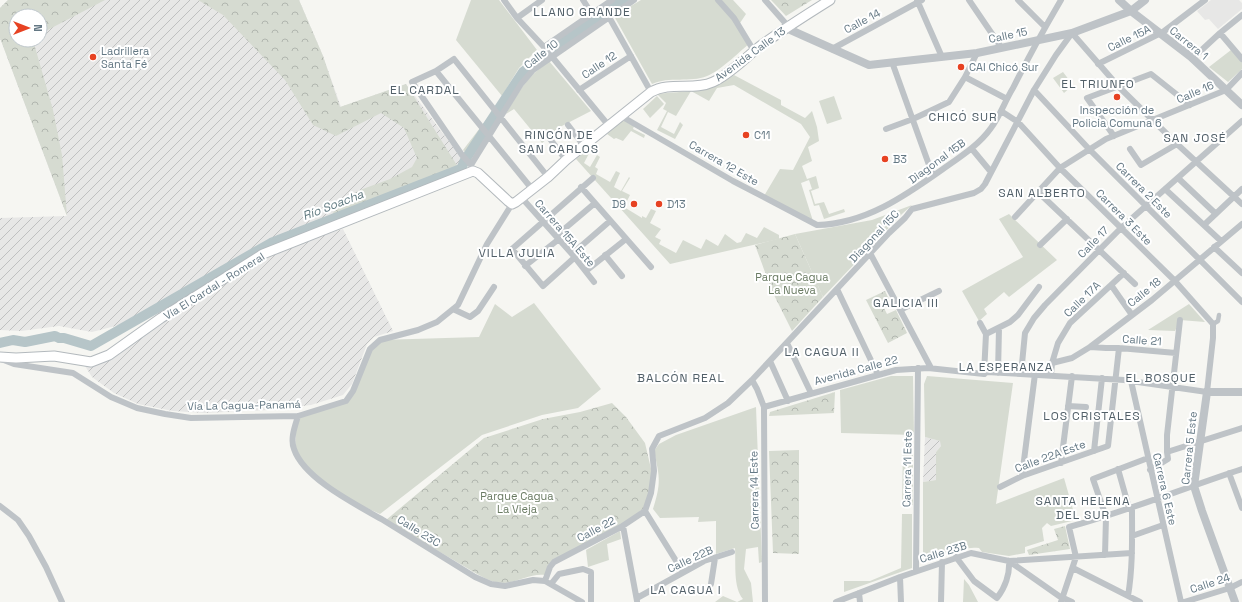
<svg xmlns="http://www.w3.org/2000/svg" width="1242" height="602" viewBox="0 0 1242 602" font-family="'Space Grotesk',sans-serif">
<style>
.built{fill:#e7e7e6}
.industrial{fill:url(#industrial-furrows);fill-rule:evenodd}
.grass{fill:#d6dbd1}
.forest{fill:url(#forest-crowns)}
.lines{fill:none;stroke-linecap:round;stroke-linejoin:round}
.river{stroke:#b6c5c8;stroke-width:10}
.secondary-casing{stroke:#b3b9bd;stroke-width:11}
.pedestrian{stroke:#bec3c7;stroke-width:4.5}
.minor{stroke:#bec3c7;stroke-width:6}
.tertiary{stroke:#bec3c7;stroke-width:8}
.secondary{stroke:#fff;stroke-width:9}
.poi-dot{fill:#e74222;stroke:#fff;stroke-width:1.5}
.labels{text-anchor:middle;stroke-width:4;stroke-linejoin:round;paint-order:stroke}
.street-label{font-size:11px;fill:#647884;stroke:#fff}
.poi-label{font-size:11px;fill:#647884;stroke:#fff;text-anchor:start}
.park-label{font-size:11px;fill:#6a7b63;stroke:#fff}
.neighbourhood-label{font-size:12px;letter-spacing:1px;fill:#526069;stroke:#fff}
.water-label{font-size:12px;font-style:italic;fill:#607a81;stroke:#fff}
</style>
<defs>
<pattern id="industrial-furrows" width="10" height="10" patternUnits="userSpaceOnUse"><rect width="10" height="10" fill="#e7e7e6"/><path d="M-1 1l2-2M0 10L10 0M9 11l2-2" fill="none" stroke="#bfc0c0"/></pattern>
<pattern id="forest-crowns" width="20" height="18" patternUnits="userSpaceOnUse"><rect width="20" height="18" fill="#d6dbd1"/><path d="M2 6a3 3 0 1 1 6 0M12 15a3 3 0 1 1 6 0" fill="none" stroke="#b1b6af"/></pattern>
</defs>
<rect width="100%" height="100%" fill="#f6f6f2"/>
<!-- built -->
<path class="built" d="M1211,0H1239L1242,3V9L1218,29L1209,19L1205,20L1197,11Z"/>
<!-- industrial -->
<path class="industrial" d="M8,0H299L323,56L341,107L406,84L462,159L458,167L271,243L135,321L92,332L59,326L21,331L0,330V218L67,216L0,38V8ZM16,16H40V40H16Z
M343,229L393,331L374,337L367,344L352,384L343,395L311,405L268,410L205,413L173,411L138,404L114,393L92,377L85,366L101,364L123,351L151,330L265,257L315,238Z
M925,437L941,441V446L936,452V480L923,482Z"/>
<!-- grass -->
<path class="grass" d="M471,0H499L537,50L519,68L502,96L456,40Z
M614,0H628L550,55L518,85L485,135L471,159L463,150L503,98L520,69L545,48Z
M641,0H733L746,14L738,26L749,44C738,53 720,71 707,76C690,83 669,76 652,84L614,16Z
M1231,50L1242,62V69L1228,82L1209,67Z
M549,61L591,111L558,128L557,131L542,143L514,109L506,114C520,90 526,78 549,61Z
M1063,72L1073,85L1064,93L1053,78Z
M734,75L781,100V105L805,118L812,111L817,127L819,141L808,147L812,161L802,166L807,179L816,176L819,188L811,191L815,204L824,202L829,214L844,209L845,212L824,219L819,205L814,206L809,190L812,189L809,180L801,183L813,221L764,196L780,169L793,170L810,137L801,124L734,85L717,88L709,101L691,91L676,116L668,112L661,127L674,134L680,122L683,125L675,139L657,130L667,111L663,109L666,103L657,94C684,91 711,92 734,75Z
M657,96L664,104L650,118L643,109Z
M834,96L842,119L827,124L819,101Z
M623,120L634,126L633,129L645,135L644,138L631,131L623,141L616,138L614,139L607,134Z
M594,144L584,163L590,167L597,155L600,157L595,167L598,169L596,174L610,182L616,171L620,173L614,187L621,191L629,177L630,178L622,191L630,195L624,207L642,218V216L646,218L651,209L656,211L650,223L661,229L655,237L661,240L659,244L676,253L683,240L701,249L706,239L718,246L725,234L737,243L741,242L746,233L757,238L764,227L779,235V239L670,264L576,159Z
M912,205L902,214L823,297L795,234L872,220Z
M1009,214L1057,260L1009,297L1004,292L984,309L987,314L979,321L962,291L1023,257L999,219Z
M534,303L601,389L578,408L542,415L482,435L380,514L340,496L306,469L295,451L297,415L345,400L353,390L369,349L379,340L479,337L495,304L512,317Z
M1189,304L1205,322L1180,320L1175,331L1148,330Z
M891,376H913L914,435L841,433L840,390Z
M927,376L1013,383L996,504L1064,478L1076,520L1051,526L1047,523L1042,528L1044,541L1025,547V553L1009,556L982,552L979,548C961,546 941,556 923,562V482L936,480V452L941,446L940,441L925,437L924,384Z
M756,407L762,562L759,563L758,547L746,549L744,569L751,583L753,602H715L723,596L737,602L743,599C733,587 736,564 735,548L716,554V521L698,522L699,517L660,518L653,509C661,483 660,478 654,451L659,444L676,435Z
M903,447L913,448V505L902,507Z
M902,514H912V568L844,592V581H870L901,568Z
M620,531L621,539L607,544L609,560L588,567L586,550Z
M964,579L969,585L978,602H963Z"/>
<!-- forest -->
<path class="forest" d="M8,0H105L40,34V16H16V40H33L53,110L62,155L67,216L0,38V8Z
M198,0H299L323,56L340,107L406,84L458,167L328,221L341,200L360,190L390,179L412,167L417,158L404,128L381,113L336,136L313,125L285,80L223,15Z
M771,0H812L786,16Z
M795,234L823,297L792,331L772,291L755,245Z
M885,291L891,303L884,308L887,314L896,310L907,333L888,343L866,300Z
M835,392L834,413L769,416L770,412Z
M612,403L626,417L645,443L652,473L649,495L644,508L621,526L554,561L545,575C531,573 518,582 504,583C494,583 486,579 477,574L386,520L484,438L543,419L580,412Z
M799,450V554L773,553L769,451Z
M1065,526L1070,549L1029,555L1027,550L1058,540L1054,529Z"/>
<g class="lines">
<!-- river -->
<path class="river" d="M0,343L13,340L25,342L55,336L59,338H64L91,346L271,243L461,169L465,160L523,72L541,58L624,0"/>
<!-- secondary casing -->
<g class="secondary-casing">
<path id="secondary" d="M0,357L16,358L54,356L91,362L109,355L161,318L263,254L473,171L478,173L508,201L512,204L516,202L548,177L566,160L651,92C670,81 694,91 713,82C730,74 744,59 759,47C782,30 806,15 830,0"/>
</g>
<!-- pedestrian -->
<path class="pedestrian" d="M1213,324L1218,321L1219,315"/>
<!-- minor -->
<path class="minor" d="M504,0L517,18L544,47L609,126
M583,0L592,14
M718,0L734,18L754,51
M765,0L787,25L786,28
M917,0L942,57
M969,0L1001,47
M1018,0L1045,27
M609,17L651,92
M517,18L542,0
M1220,33L1242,59
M544,47L612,0
M832,49L922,0
M1192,59L1220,33L1242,15
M892,62L933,176
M1098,64L1163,32L1205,0
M436,71L532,189
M965,77L1007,99
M579,90L631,56
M1034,90L1089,149L1242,302
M621,116L733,181L817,225C865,224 905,196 943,169C960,157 979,145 991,128C1000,116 1005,101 1013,88C1028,58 1044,29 1061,0
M568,125L584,146
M886,129L913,119L949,102L965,77L977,53
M1114,136L1087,98L1151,74L1190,105
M550,139L566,160
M972,149L991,172
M1130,149L1141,165L1177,144
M471,165L521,84L533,70L634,0
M473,171L471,165L462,155L412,82L436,71L454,59L548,177
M1178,178L1216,214
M581,187L651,267
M1165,189L1221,241
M1038,192L1135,284
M521,197L572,254L594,282
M1015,217L1060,168L1106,139L1226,90L1242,73
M1204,225L1242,189
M556,236L595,203
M1040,245L1067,219
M1214,247L1242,273
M870,253L931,368
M572,254L610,221
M605,255L622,276
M574,258L543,286L512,249L593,178
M525,266L559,239
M586,271L626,239
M1111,285L1132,315
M837,289L878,375
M453,309L470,317L478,311L494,287
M901,311L904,308L939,291
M980,323L986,334
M986,334L1010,322L1018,315L1039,287
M787,343L811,393
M1090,347L1106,348H1119L1176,353
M1,359L14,364L73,373L111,397L137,408L165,414L191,418L243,417L298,416L346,401L353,391L370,349L380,340L418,330L437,322L458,305L487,244L512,204
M770,361L788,401
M1052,363L1072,358L1090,347L1152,300L1242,224
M998,373L999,328
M984,374L986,334
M1021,374L1025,333L1034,318L1045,305L1121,228L1242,121
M1051,375L1052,363L1058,343L1070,323L1124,273
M752,380L757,389L764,407L765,602
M1131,381L1181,602
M1068,406L1086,407
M764,407L896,370L928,368L984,374L987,372L1124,380L1207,392L1213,338V324L1174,280L1060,168L1018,122L1001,111
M298,416C295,426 290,439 294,449C304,479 357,505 383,520C414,539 444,558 475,577L491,584L505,586L533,580L545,581L582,602
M1094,451L1102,378
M1167,452L1242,428
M1061,463L1072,376
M1118,469L1129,508
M1150,470L1168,459L1167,452V435L1180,320
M1229,473L1242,508
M1022,476L1035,374
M1000,487L1022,476L1108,446L1119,348
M0,506L18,520L29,536L46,567L62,602
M645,511L651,493L654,471L652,449L659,436L705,418L728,403L752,380L889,233L905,218L912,209L974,193L981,189L985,184L1034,90L1056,55L1072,33L1118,86L1177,144L1242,204
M645,511L683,572
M623,526L637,601
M1132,536L1163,525
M1105,555L1106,517L1093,479L1148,458
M956,557L974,581L997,598C1005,588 1010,574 1009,561
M1009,561L1059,596L1072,602
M1073,568L1140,602
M916,571L918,368
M900,577L901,602
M545,581L550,567L554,562L621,527L645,511
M551,584L559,574L583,569L591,572V602
M711,584L715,558
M859,593L860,602
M1128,596C1133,566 1132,537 1132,507
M637,598L704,561L732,552
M836,602L900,577L971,553L1009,561L1132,553
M941,602L942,562
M1061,602L1076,557L1069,527C1128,511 1184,488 1242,469
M1184,602L1230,588L1242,582"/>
<!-- tertiary -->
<path class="tertiary" d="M1119,0L1131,11L1191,57L1242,105
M786,28L869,65L977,53L1072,33L1131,11L1145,0
M1235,602L1202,511L1194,486L1207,392H1242"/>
<!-- secondary -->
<use href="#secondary" class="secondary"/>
</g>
<!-- markers -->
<g class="poi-dot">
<circle cx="93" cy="57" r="4"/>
<circle cx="961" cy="67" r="4"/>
<circle cx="1117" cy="97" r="4"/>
<circle cx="746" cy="135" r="4"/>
<circle cx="885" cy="159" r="4"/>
<circle cx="634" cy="204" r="4"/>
<circle cx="659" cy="204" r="4"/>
</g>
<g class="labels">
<!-- street labels -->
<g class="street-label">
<text transform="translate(862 21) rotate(-28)" y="4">Calle 14</text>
<text transform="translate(1008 35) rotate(-12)" y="4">Calle 15</text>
<text transform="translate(1129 38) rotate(-26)" y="4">Calle 15A</text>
<text transform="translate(1189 43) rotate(39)" y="4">Carrera 1</text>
<text transform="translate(541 54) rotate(-38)" y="4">Calle 10</text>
<text transform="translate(750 54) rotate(-36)" y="4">Avenida Calle 13</text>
<text transform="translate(599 65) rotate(-34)" y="4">Calle 12</text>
<text transform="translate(1195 92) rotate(-23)" y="4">Calle 16</text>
<text transform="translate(937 161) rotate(-36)" y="4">Diagonal 15B</text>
<text transform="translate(724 163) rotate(30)" y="4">Carrera 12 Este</text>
<text transform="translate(1144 190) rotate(45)" y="4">Carrera 2 Este</text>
<text transform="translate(1124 217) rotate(45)" y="4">Carrera 3 Este</text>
<text transform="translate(565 233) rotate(49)" y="4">Carrera 15A Este</text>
<text transform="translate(874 236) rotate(-47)" y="4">Diagonal 15C</text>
<text transform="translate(1093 242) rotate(-46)" y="4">Calle 17</text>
<text transform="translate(214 286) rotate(-32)" y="4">Vía El Cardal - Romeral</text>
<text transform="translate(1144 292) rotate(-39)" y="4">Calle 18</text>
<text transform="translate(1082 299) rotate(-44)" y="4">Calle 17A</text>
<text transform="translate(1142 340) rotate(4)" y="4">Calle 21</text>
<text transform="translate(856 370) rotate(-15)" y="4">Avenida Calle 22</text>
<text transform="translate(244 405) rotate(-1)" y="4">Vía La Cagua-Panamá</text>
<text transform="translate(1189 448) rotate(-84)" y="4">Carrera 5 Este</text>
<text transform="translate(1050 456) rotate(-20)" y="4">Calle 22A Este</text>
<text transform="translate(907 469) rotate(-89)" y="4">Carrera 11 Este</text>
<text transform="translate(1165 489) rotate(77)" y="4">Carrera 6 Este</text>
<text transform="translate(754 490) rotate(-91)" y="4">Carrera 14 Este</text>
<text transform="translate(596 529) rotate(-28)" y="4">Calle 22</text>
<text transform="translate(419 531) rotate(32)" y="4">Calle 23C</text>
<text transform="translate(943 552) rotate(-17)" y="4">Calle 23B</text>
<text transform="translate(690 559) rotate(-25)" y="4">Calle 22B</text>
<text transform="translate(1210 583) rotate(-18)" y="4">Calle 24</text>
</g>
<!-- poi labels -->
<g class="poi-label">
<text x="101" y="55">Ladrillera<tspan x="101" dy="13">Santa Fé</tspan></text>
<text x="969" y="71">CAI Chicó Sur</text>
<text x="1117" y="114" text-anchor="middle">Inspección de<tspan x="1117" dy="13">Policia Comuna 6</tspan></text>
<text x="754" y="139">C11</text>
<text x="893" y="163">B3</text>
<text x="626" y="208" text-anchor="end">D9</text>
<text x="667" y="208">D13</text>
</g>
<!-- park labels -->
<g class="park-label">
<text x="792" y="281">Parque Cagua<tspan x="792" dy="13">La Nueva</tspan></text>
<text x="517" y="500">Parque Cagua<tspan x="517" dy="13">La Vieja</tspan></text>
</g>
<!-- neighbourhood labels -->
<g class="neighbourhood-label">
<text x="582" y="16">LLANO GRANDE</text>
<text x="1098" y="88">EL TRIUNFO</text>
<text x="425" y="94">EL CARDAL</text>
<text x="963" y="121">CHICÓ SUR</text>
<text x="559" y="139">RINCÓN DE<tspan x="559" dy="14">SAN CARLOS</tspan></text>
<text x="1195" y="142">SAN JOSÉ</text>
<text x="1042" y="197">SAN ALBERTO</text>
<text x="517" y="257">VILLA JULIA</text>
<text x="906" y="307">GALICIA III</text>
<text x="822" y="356">LA CAGUA II</text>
<text x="1006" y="371">LA ESPERANZA</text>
<text x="681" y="382">BALCÓN REAL</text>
<text x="1161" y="382">EL BOSQUE</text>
<text x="1092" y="420">LOS CRISTALES</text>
<text x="1083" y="505">SANTA HELENA<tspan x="1083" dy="14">DEL SUR</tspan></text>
<text x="686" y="594">LA CAGUA I</text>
</g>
<!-- water labels -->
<g class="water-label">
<text transform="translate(333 205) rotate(-21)" y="4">Río Soacha</text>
</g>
</g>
<!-- north arrow -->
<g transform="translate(28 28) rotate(90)"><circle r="19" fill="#ffffff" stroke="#c1c9ce"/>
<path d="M0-3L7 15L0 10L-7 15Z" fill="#e74222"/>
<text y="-6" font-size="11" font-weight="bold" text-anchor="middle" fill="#647884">N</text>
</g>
</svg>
